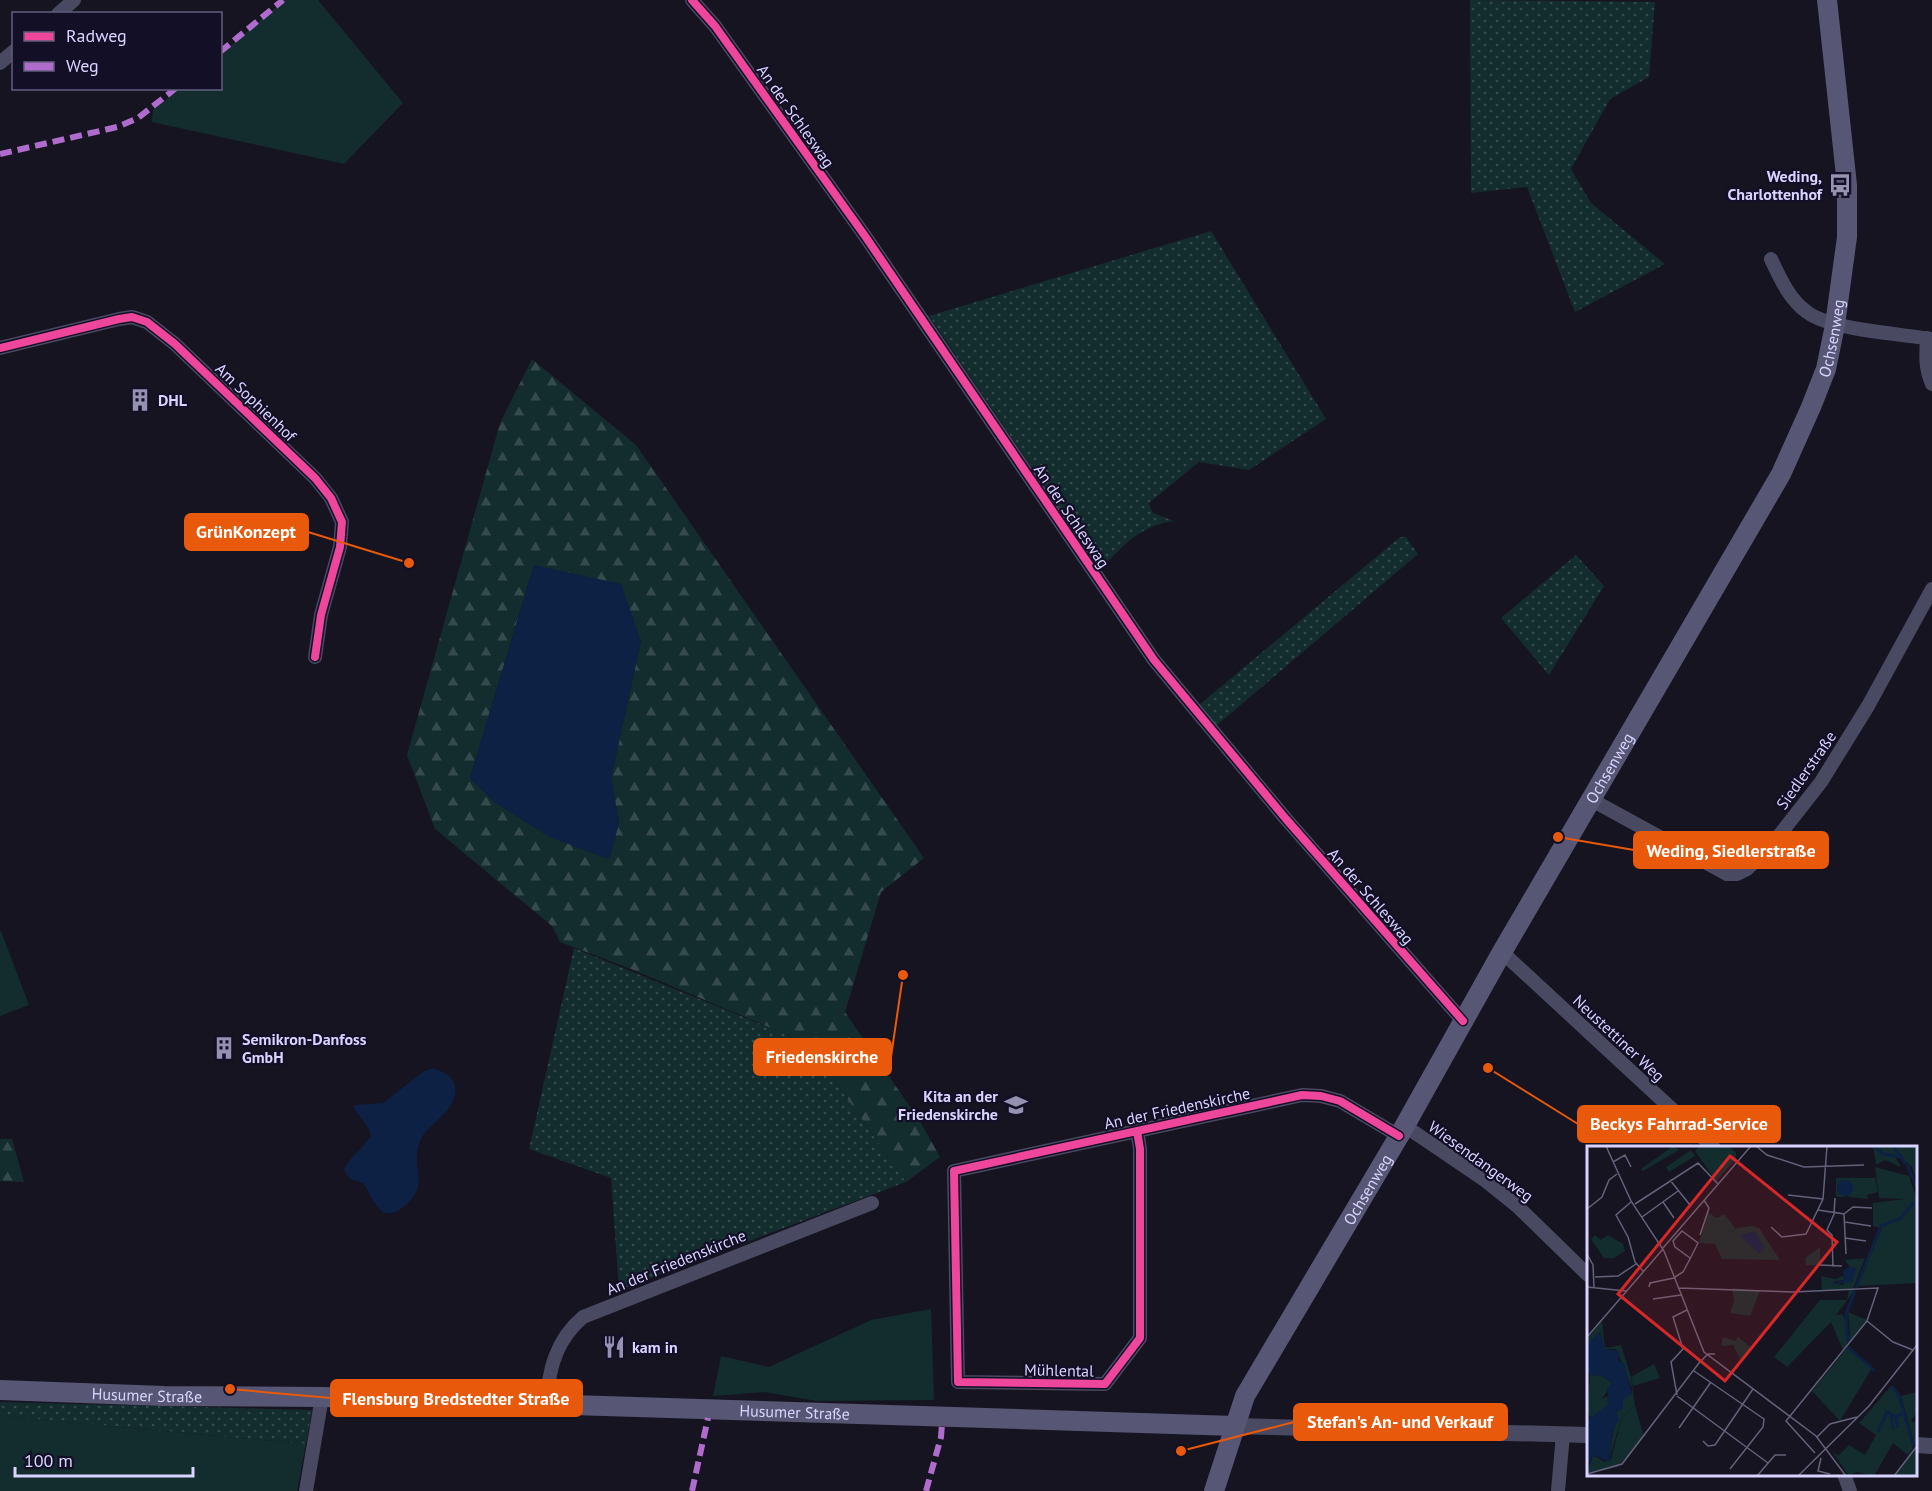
<svg xmlns="http://www.w3.org/2000/svg" width="1932" height="1491" viewBox="0 0 1932 1491" font-family="'PT Sans',sans-serif">
<style>
.grass{fill:url(#grass-dots)}
.forest{fill:url(#forest-firs);fill-rule:evenodd}
.green{fill:#132c2d}
.water{fill:#0d2144}
.lines{fill:none;stroke-linecap:round;stroke-linejoin:round}
.minor{stroke:#4a4962;stroke-width:14}
.tertiary{stroke:#4a4962;stroke-width:16}
.secondary{stroke:#575674;stroke-width:20}
.quiet{stroke:#b06ccc;stroke-width:6;stroke-dasharray:12 6;stroke-linecap:butt}
.cycleway-casing{stroke:#130f26;stroke-width:11}
.cycleway{stroke:#ed469a;stroke-width:8}
.labels{text-anchor:middle;stroke-width:4.5;stroke-linejoin:round;paint-order:stroke}
.street-label{font-size:16px;fill:#d9d4ff;stroke:#130f26}
.poi-label{font-size:16px;font-weight:bold;fill:#d9d4ff;stroke:#130f26;text-anchor:start}
.inset-river{fill:none;stroke:#0d2144;stroke-width:3}
.inset-road{fill:none;stroke:#64617a;stroke-width:1.5}
.view{fill:#d62828;fill-opacity:0.15;stroke:#d62828;stroke-width:3}
.inset-edge{fill:none;stroke:#d9d4ff;stroke-width:3}
.leader{fill:none;stroke:#e8590c;stroke-width:2}
.callout-dot{fill:#e8590c;stroke:#130f26;stroke-width:2}
.callout{fill:#e8590c;stroke:#e8590c;stroke-width:2}
.callout-label{font-size:18px;text-anchor:middle;font-weight:bold;fill:#fff}
</style>
<defs>
<pattern id="grass-dots" width="8" height="8" patternUnits="userSpaceOnUse" patternTransform="scale(1.5)"><rect width="8" height="8" fill="#132c2d"/><path d="M2 2h.1M6 6h.1" fill="none" stroke="#354a4c" stroke-width="1.8" stroke-linecap="round"/></pattern>
<pattern id="forest-firs" width="22" height="20" patternUnits="userSpaceOnUse" patternTransform="scale(1.5)"><rect width="22" height="20" fill="#132c2d"/><path d="M5 1l3.5 6h-7zM16 11l3.5 6h-7z" fill="#354a4c"/></pattern>
</defs>
<rect width="100%" height="100%" fill="#161421"/>
<!-- grass -->
<path class="grass" d="M1470,0L1655,2L1649,77L1610,99L1571,169L1591,203L1665,264L1575,312L1527,187L1471,193Z
M1211,231L1326,419L1249,470L1199,462L1149,503L1153,513L1174,521C1139,526 1124,545 1101,569L929,316Z
M1405,536L1418,554L1216,726L1199,705L1399,538Z
M1576,555L1604,586L1549,675L1501,618Z
M574,948L790,1036L823,1064L906,1182L619,1290L611,1178L529,1149Z
M0,1402L312,1410L306,1444L11,1417L0,1419Z"/>
<!-- forest -->
<path class="forest" d="M532,359L636,445L924,858L881,892L845,1012L921,1123L940,1157L906,1182L823,1064L790,1036L631,969L560,942L552,926L435,829L407,755L500,423ZM534,565L641,641L611,778L619,823L609,859L550,837L496,803L470,778Z
M0,1139H12L24,1182L0,1181Z"/>
<!-- green -->
<path class="green" d="M284,0H318L403,103L344,164L152,122L153,110L179,89L220,88L221,54Z
M1,931L29,1005L0,1016V932Z
M931,1309L934,1400L817,1401L764,1392L713,1396L721,1356L769,1367L871,1320Z
M11,1417L306,1444L297,1491H0V1419Z"/>
<!-- water -->
<path class="water" d="M534,565L621,584L641,641L611,778L619,823L609,859L550,837L496,803L470,778Z
M433,1068C445,1073 457,1077 455,1093C453,1114 427,1124 420,1141C409,1170 433,1185 402,1208C379,1226 372,1194 363,1183C353,1180 347,1179 344,1169C351,1156 363,1148 371,1136L369,1129L353,1107L355,1105L383,1103L423,1072Z"/>
<g class="lines">
<!-- minor -->
<path class="minor" d="M692,0L715,26L865,236L1154,660L1286,819L1463,1021
M58,14L74,0
M0,63L14,51
M1771,259C1780,278 1789,299 1807,312C1830,330 1901,334 1932,339
M1927,338C1926,355 1925,368 1932,384
M0,348L119,319L132,317L147,322L175,344L315,478L331,498L342,522L340,547L321,615L315,657
M1590,799L1727,874H1737L1747,869L1770,847L1821,782L1868,706L1932,589
M1502,952L1714,1148
M1405,1126L1486,1181L1517,1206L1588,1275
M1137,1131L1140,1149V1338L1105,1384L958,1382L954,1171L1302,1095L1321,1096L1340,1101L1399,1136
M548,1404C547,1371 557,1339 583,1317L872,1203
M1844,1474L1850,1491
M306,1491L322,1397
M1558,1491L1563,1434"/>
<!-- tertiary -->
<path class="tertiary" d="M1235,1426L1588,1435
M1916,1445L1932,1446"/>
<!-- secondary -->
<g class="secondary">
<path id="s1" d="M0,1390L164,1396L322,1397L1235,1426"/>
<path id="s2" d="M1214,1491L1245,1396L1399,1136L1502,952L1781,474L1811,407L1826,369L1835,325L1847,237V185L1827,0"/>
</g>
<!-- quiet -->
<path class="quiet" d="M220,52L283,0
M0,154L117,127L138,118L176,88
M692,1491L708,1418
M926,1491L941,1437L942,1424"/>
<!-- cycleway casing -->
<g class="cycleway-casing">
<path id="cycleway" d="M692,0L715,26L865,236L1154,660L1286,819L1463,1021
M0,348L119,319L132,317L147,322L175,344L315,478L331,498L342,522L340,547L321,615L315,657
M1137,1131L1140,1149V1338L1105,1384L958,1382L954,1171L1302,1095L1321,1096L1340,1101L1399,1136"/>
</g>
<!-- cycleway -->
<use href="#cycleway" class="cycleway"/>
</g>
<!-- icons -->
<defs>
<g id="bus-bare" transform="scale(1.8)"><path d="M-5-6H5V4H4V6H2V4H-2V6H-4V4H-5ZM-3.5-4V0h7V-4ZM-3.5 1.2v1.5H-2V1.2ZM2 1.2v1.5H3.5V1.2Z" fill="#9591b1" stroke="#130f26" stroke-width="2.5" paint-order="stroke"/></g>
<g id="building-bare" transform="scale(1.8)"><path d="M-4-6H4V6H1V3H-1V6H-4ZM-2.5-4.3h1.7v1.8h-1.7ZM.8-4.3h1.7v1.8H.8ZM-2.5-1h1.7V.8h-1.7ZM.8-1h1.7V.8H.8Z" fill="#9591b1" stroke="#130f26" stroke-width="2.5" paint-order="stroke"/></g>
<g id="school-bare" transform="scale(1.8)"><path d="M0-5L7-2L0 1L-7-2ZM-4 1L0 2.5L4 1V4Q0 6-4 4Z" fill="#9591b1" stroke="#130f26" stroke-width="2.5" paint-order="stroke"/></g>
<g id="restaurant-bare" transform="scale(1.8)"><path d="M-5-6h1v4h1v-4h1v4h1v-4h1v5L-1.5 .5V6h-2V.5L-5-1ZM5-6V6H3V1.5H1.5Q1.5-4 5-6Z" fill="#9591b1" stroke="#130f26" stroke-width="2.5" paint-order="stroke"/></g>
</defs>
<g fill-rule="evenodd">
<use href="#bus-bare" x="1840" y="185"/>
<use href="#building-bare" x="140" y="400"/>
<use href="#building-bare" x="224" y="1048"/>
<use href="#school-bare" x="1016" y="1105"/>
<use href="#restaurant-bare" x="614" y="1347"/>
</g>
<g class="labels">
<!-- street labels -->
<g class="street-label">
<text transform="translate(796 116) rotate(55)" y="6">An der Schleswag</text>
<text dy="6" stroke="none"><textPath href="#s2" startOffset="1312">Ochsenweg</textPath></text>
<text transform="translate(256 402) rotate(44)" y="6">Am Sophienhof</text>
<text transform="translate(1072 516) rotate(56)" y="6">An der Schleswag</text>
<text dy="6" stroke="none"><textPath href="#s2" startOffset="826">Ochsenweg</textPath></text>
<text transform="translate(1806 770) rotate(-55)" y="6">Siedlerstraße</text>
<text transform="translate(1371 896) rotate(49)" y="6">An der Schleswag</text>
<text transform="translate(1619 1038) rotate(43)" y="6">Neustettiner Weg</text>
<text transform="translate(1177 1108) rotate(-12)" y="6">An der Friedenskirche</text>
<text transform="translate(1481 1161) rotate(36)" y="6">Wiesendangerweg</text>
<text dy="6" stroke="none"><textPath href="#s2" startOffset="340">Ochsenweg</textPath></text>
<text transform="translate(676 1262) rotate(-22)" y="6">An der Friedenskirche</text>
<text transform="translate(1059 1370) rotate(1)" y="6">Mühlental</text>
<text dy="6" stroke="none"><textPath href="#s1" startOffset="147">Husumer Straße</textPath></text>
<text dy="6" stroke="none"><textPath href="#s1" startOffset="795">Husumer Straße</textPath></text>
</g>
<!-- poi labels -->
<g class="poi-label">
<text x="1822" y="182" text-anchor="end">Weding,<tspan x="1822" dy="18">Charlottenhof</tspan></text>
<text x="158" y="406">DHL</text>
<text x="242" y="1045">Semikron-Danfoss<tspan x="242" dy="18">GmbH</tspan></text>
<text x="998" y="1102" text-anchor="end">Kita an der<tspan x="998" dy="18">Friedenskirche</tspan></text>
<text x="632" y="1353">kam in</text>
</g>
</g>
<!-- overview -->
<g transform="translate(1587 1146)">
<rect width="330" height="330" fill="#161421"/>
<path d="M286,0H330V37L325,21L313,11H308L314,21L298,14L289,19ZM288,21L322,30L330,53V137L269,140L295,83L286,80V57L318,53L292,52ZM121,66L130,72L137,68L149,83L130,93H113ZM278,112L266,143L235,144L234,130L248,133L256,130L257,134L245,136L256,139L262,120L258,114ZM145,142L173,145L163,170L143,167L147,155ZM262,144H268L249,169L255,168L260,178V200L256,204L244,176L200,221L187,211L233,154H260ZM261,166L280,174L261,199L263,186ZM136,191L148,195L151,191L165,202L154,215L146,199L134,200ZM260,202L285,222L253,275L225,245ZM67,218L73,232L46,240L44,231ZM3,229L15,230L25,237L15,253L20,250L22,258L5,272L0,267ZM304,240L312,251L326,302L321,309L306,297L287,330L269,326L262,330L245,305L251,310L262,299L278,309L289,289L272,277ZM330,246V266L324,275L330,277L328,299L314,250ZM48,259L57,291L31,321L0,327L6,309L18,316L24,313L35,271ZM330,301V330H308Z" fill="#132c2d"/>
<path d="M249,32H288L291,46L280,49L281,53L262,51L250,38L259,51H249ZM165,80L172,82L193,114L135,113L128,98L112,97L113,93H130L150,82ZM15,175L18,202L34,199L44,231L48,259L35,271L22,314L29,266L36,261L35,253L45,248V242L29,203H17L13,186L0,199V193Z" fill="#132c2d"/>
<path d="M86,0L92,4L56,25L54,23ZM113,0H141L149,6V13L129,35L108,5ZM104,4L108,10L82,26L79,21ZM8,89L14,94L21,89L36,98L38,105L27,112H17L4,93ZM233,101V119H219L218,112Z" fill="#132c2d"/>
<path d="M250 42a8 8 0 1 1 16 0a8 8 0 1 1-16 0ZM167,85L178,102L172,107L153,90ZM261,121L269,122L265,136L245,138L257,134L256,125ZM13,186L17,203L32,205L31,214L37,218L45,248L36,253V263L29,265L32,274L26,282L22,316L6,309L0,320V274L22,258L20,243L25,237L15,230L3,229L0,223V199Z" fill="#0d2144"/>
<path class="inset-river" d="M287,0L296,8L313,11M306,0L319,18M320,19L330,41M269,142L294,80L314,72L327,56M261,197L259,168L268,145M261,201L288,225M305,240L312,250L327,300M311,282L309,271L315,267M306,283L304,268L309,271M291,286L300,266L304,268"/>
<path class="inset-road" d="M19,0L44,55L77,105L117,206L229,290L259,330M169,0L180,9L217,21L277,19M26,16L38,9L44,21M83,34L103,59M201,49L236,53M44,56L29,69L41,91L48,116L56,125M76,56L87,72M48,58L111,17L131,38M0,63L15,51L22,34L30,28M231,64L257,68L259,108M257,68L266,61L285,62M55,71L91,45M258,76L284,80M184,81L195,91L219,88L236,53L240,0M113,89L122,62L117,54M258,92L279,95M76,102L164,0M0,108L6,119L7,142M233,119L255,120M246,121L245,89L240,84L247,68L248,52M8,131L31,130L49,118M88,131L96,126L104,111L111,97L95,85L86,95L88,101L103,112M0,141L39,145M62,141L63,137L87,132M92,142L206,146L291,142L280,175L199,275L228,307M66,153L94,149M280,175L306,196L326,204M0,191L76,103M107,225L177,273L176,281L143,323M90,249L84,216L96,203L86,171L100,164M90,250L181,317M92,282L124,236M230,291L243,278L270,271M116,295L121,300L128,299L166,243M234,312L231,325L243,328M0,328L35,318L112,217L121,208H128M170,330L188,309H199M211,330L282,260L330,199M307,330L330,300"/>
<path class="view" d="M143,10L250,96L138,235L31,148Z"/>
<rect width="330" height="330" class="inset-edge"/>
</g>
<!-- callouts -->
<path class="leader" d="M409 563L308 532M1558 837L1634 850M903 975L891 1057M1488 1068L1578 1124M230 1389L331 1398M1181 1451L1294 1422"/>
<g class="callout-dot">
<circle cx="409" cy="563" r="6"/>
<circle cx="1558" cy="837" r="6"/>
<circle cx="903" cy="975" r="6"/>
<circle cx="1488" cy="1068" r="6"/>
<circle cx="230" cy="1389" r="6"/>
<circle cx="1181" cy="1451" r="6"/>
</g>
<g class="callout">
<rect x="185" y="514" width="123" height="36" rx="6"/>
<rect x="1634" y="832" width="194" height="36" rx="6"/>
<rect x="754" y="1039" width="137" height="36" rx="6"/>
<rect x="1578" y="1106" width="202" height="36" rx="6"/>
<rect x="331" y="1380" width="251" height="36" rx="6"/>
<rect x="1294" y="1404" width="213" height="36" rx="6"/>
</g>
<g class="callout-label">
<text x="246" y="538">GrünKonzept</text>
<text x="1731" y="857">Weding, Siedlerstraße</text>
<text x="822" y="1063">Friedenskirche</text>
<text x="1679" y="1130">Beckys Fahrrad-Service</text>
<text x="456" y="1405">Flensburg Bredstedter Straße</text>
<text x="1400" y="1428">Stefan's An- und Verkauf</text>
</g>
<!-- legend -->
<rect x="12" y="12" width="210" height="78" fill="#130f26" stroke="#625e7d" stroke-width="1.5"/>
<rect x="24" y="32" width="30" height="9" fill="#ed469a" stroke="#625e7d" stroke-width="1.5"/>
<text x="66" y="42" font-size="18" fill="#d9d4ff">Radweg</text>
<rect x="24" y="62" width="30" height="9" fill="#b06ccc" stroke="#625e7d" stroke-width="1.5"/>
<text x="66" y="72" font-size="18" fill="#d9d4ff">Weg</text>
<!-- scale -->
<path d="M15 1467v9h178v-9" fill="none" stroke="#d9d4ff" stroke-width="3"/>
<text x="24" y="1467" font-size="18" fill="#d9d4ff" stroke="#130f26" stroke-width="4.5" paint-order="stroke">100 m</text>
</svg>
